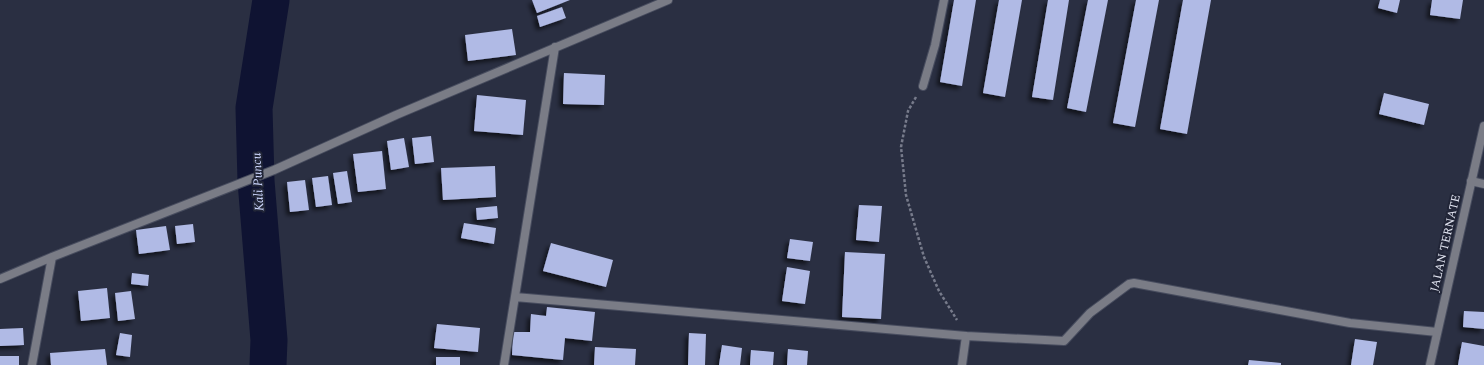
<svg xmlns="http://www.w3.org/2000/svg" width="1484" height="365" viewBox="0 0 1484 365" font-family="Spectral,serif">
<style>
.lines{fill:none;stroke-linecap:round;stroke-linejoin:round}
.river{stroke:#0f1332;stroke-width:37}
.building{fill:#b0bae5;filter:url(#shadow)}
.service-casing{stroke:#474c5e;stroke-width:10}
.minor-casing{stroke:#474c5e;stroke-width:10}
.tertiary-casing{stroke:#474c5e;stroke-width:10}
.path{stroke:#777b8b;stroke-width:2.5;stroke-dasharray:3 2;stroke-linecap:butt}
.service{stroke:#7a7c86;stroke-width:8}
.minor{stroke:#7a7c86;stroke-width:8}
.tertiary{stroke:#7a7c86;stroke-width:8}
.labels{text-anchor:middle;stroke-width:4;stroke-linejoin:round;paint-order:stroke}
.street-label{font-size:12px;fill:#e0e3f0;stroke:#212537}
.water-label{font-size:13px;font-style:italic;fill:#cad4fb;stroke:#212537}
</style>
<defs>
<filter id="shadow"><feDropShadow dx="-3.5" dy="3.5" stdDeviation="2" flood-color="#0009"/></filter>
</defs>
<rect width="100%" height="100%" fill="#2a2f42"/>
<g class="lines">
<!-- river -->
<path class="river" d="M268,365L269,340L256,181L254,108L271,0"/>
</g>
<!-- building -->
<path class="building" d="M532,0H570L537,13Z
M954,0H976L962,86L940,82Z
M999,0H1022L1005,97L983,93Z
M1048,0H1069L1053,100L1032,97Z
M1088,0H1108L1086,112L1067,108Z
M1136,0H1159L1135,127L1113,123Z
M1183,0H1211L1187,134L1160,129Z
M1380,0H1400L1397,13L1378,8Z
M1432,0H1463L1460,19L1430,15Z
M562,7L566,18L540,27L537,16Z
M512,29L516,55L468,61L465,35Z
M564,73L605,75L604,105L563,104Z
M1384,93L1429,104L1424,125L1379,114Z
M477,95L526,100L523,135L474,131Z
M431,136L434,162L415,164L412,138Z
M404,138L409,167L391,170L387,141Z
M382,151L386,189L358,192L353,154Z
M495,166L496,197L443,200L441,168Z
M347,171L352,202L338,204L333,173Z
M328,176L332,205L316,207L312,178Z
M305,180L309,210L290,212L287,182Z
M859,205L882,206L879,242L856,240Z
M497,206L498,218L477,220L476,208Z
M464,223L496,228L494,244L461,238Z
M193,224L195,242L177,244L175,226Z
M166,226L170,250L139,254L136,230Z
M790,239L813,242L810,261L787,258Z
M551,243L613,260L606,287L543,271Z
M845,252L885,254L881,319L842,317Z
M787,267L810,271L805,304L782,301Z
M132,273L149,275L148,286L131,284Z
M107,288L110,318L81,321L78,291Z
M131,291L135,319L118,321L115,293Z
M547,307L595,312L592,341L565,338L563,360L512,355L513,332H530L531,314L546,316Z
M1464,311L1484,312V329L1463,327Z
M437,324L480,328L478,352L434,348Z
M23,328L24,345L0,346V329Z
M120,333L132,335L130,357L116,355Z
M689,333L706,334L705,365H688Z
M1355,339L1377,342L1373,365H1351Z
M1462,342L1484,346V365H1458Z
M722,345L742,348L740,365H719Z
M595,347L636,349L635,365H594Z
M105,349L107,365H51L50,353Z
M788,349L808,351L807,365H787Z
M751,350L774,352L773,365H750Z
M0,356H19V365H0Z
M436,357H460V365H436Z
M1249,360L1281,363V365H1248Z"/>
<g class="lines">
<!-- service casing -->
<g class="service-casing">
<path id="service" d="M923,86L935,45L944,0"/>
</g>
<!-- minor casing -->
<g class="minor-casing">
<path id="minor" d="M1471,181L1484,184
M0,279L52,257L274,170L396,115L668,0
M515,297L966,336
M32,365L52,257
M504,365L555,47
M962,365L966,336L1064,341L1090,313L1129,284L1134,283L1350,323L1437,332"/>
</g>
<!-- tertiary casing -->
<g class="tertiary-casing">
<path id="tertiary" d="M1430,365L1484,126"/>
</g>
<!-- path -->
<path class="path" d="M916,97L908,111L901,147L906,195L924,257L939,291L957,320"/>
<!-- service -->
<use href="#service" class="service"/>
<!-- minor -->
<use href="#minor" class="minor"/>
<!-- tertiary -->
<use href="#tertiary" class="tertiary"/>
</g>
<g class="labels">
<!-- street labels -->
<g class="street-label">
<text transform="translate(1445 243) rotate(-77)" y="4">JALAN TERNATE</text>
</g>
<!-- water labels -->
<g class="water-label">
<text transform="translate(257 182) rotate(-93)" y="5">Kali Puncu</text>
</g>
</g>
</svg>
